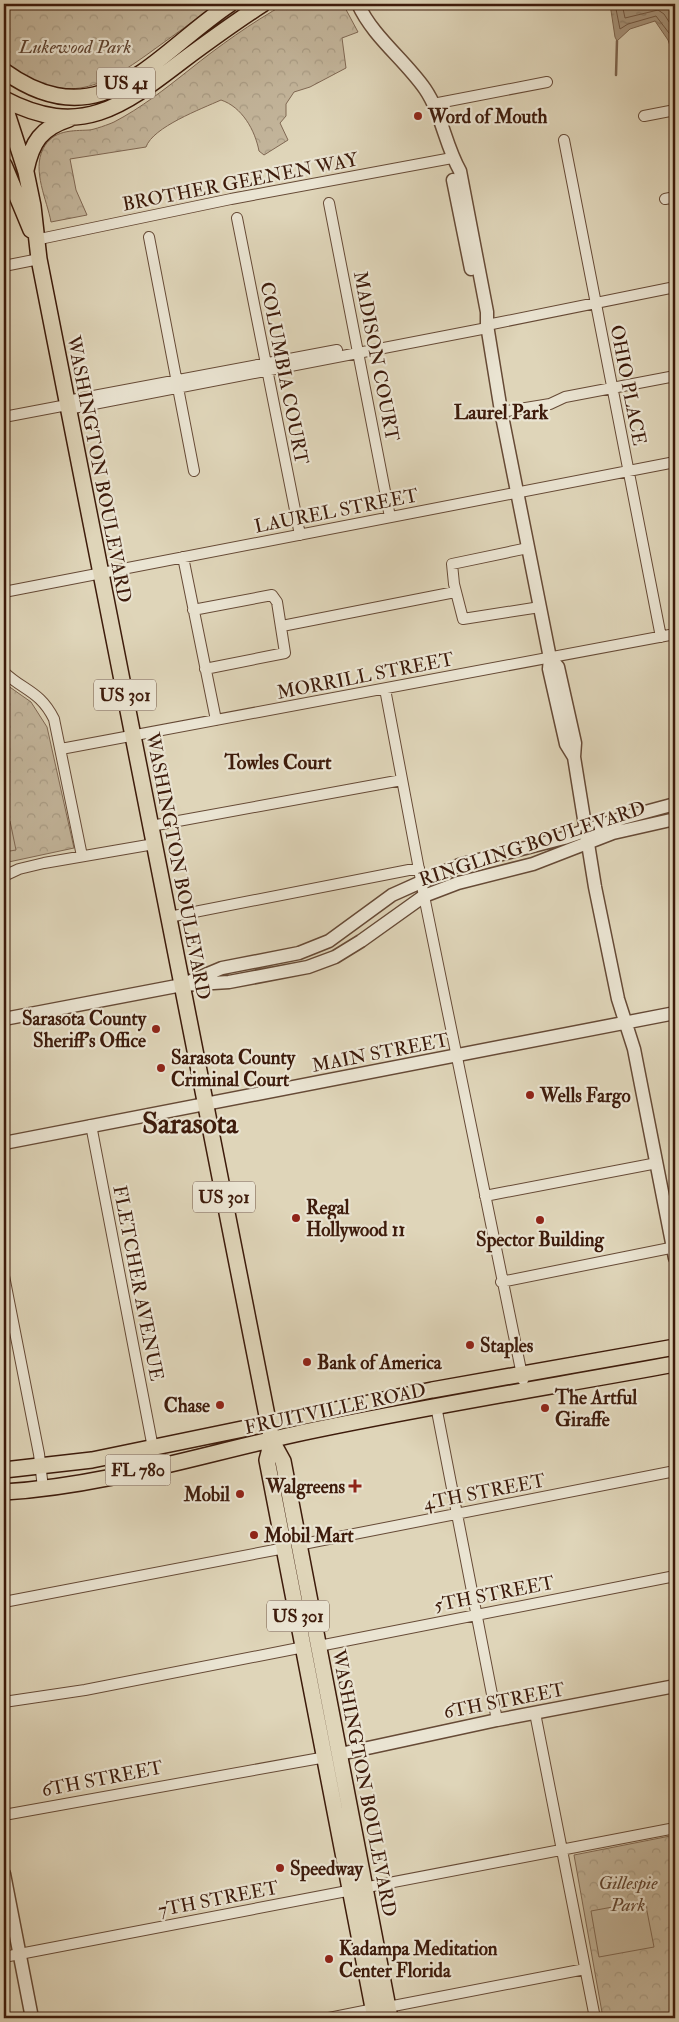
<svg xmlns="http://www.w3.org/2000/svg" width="679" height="2022" viewBox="0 0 679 2022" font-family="'IM FELL Double Pica',serif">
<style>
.park{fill:url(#park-crowns);stroke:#806853}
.pitch{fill:#c3b59b;stroke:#806853}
.water{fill:url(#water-ripples);stroke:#7d6550}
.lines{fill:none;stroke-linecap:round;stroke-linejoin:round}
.shore{stroke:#725844;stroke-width:1}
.stream{stroke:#7d6550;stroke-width:2.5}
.minor-casing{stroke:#664a36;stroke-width:12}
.tertiary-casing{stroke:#664a36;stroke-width:15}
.primary-casing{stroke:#3d1b0b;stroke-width:18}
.minor{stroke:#eae4d2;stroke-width:10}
.tertiary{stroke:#eae4d2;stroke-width:12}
.primary{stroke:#dfd5b9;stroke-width:15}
.poi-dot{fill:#8f2418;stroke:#eae4d2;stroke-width:2}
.labels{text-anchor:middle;stroke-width:4.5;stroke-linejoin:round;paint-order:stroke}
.shield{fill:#eae4d2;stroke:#715747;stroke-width:1}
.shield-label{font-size:18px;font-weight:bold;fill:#3d1b0b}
.park-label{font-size:19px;font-style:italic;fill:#5e422f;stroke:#eae4d2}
.poi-label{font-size:19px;font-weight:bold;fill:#3d1b0b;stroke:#eae4d2;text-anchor:start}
.street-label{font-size:19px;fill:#3d1b0b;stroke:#eae4d2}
.neighbourhood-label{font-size:20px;font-weight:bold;fill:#3d1b0b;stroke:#eae4d2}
.town-label{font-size:29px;font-weight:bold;fill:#3d1b0b;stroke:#eae4d2}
</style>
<defs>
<pattern id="park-crowns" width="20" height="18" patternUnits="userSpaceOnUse" patternTransform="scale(1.25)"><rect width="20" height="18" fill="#c3b59b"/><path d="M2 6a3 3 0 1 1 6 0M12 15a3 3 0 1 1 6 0" fill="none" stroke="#a89b84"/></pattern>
<pattern id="water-ripples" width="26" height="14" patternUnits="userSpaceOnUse" patternTransform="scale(1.25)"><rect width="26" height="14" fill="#a8967e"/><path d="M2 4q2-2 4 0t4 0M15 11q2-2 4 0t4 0" fill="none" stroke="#8a7a65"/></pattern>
</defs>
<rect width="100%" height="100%" fill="#dfd5b9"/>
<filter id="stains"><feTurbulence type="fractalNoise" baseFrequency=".004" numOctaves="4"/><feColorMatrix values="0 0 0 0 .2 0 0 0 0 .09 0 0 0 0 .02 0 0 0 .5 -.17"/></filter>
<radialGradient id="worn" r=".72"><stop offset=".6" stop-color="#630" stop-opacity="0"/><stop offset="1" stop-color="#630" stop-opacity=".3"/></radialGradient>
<!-- park -->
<path class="park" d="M4,4H217C195,20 174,35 152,51C97,91 64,106 4,62Z
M285,4H343L358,32L342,38L346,68L310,87L294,92L286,104V116L280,123L288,140L264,155L259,151C255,130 242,107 221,100C201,109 153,127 146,147L70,159L76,190L87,215L51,222C47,200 32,171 43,149C53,129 73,131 89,130C93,130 110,124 114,122C141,108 165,89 189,70C219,46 251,23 285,4Z
M4,683L31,702L47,727L74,848L4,863Z
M675,1835V2018H603L574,1855Z"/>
<!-- pitch -->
<path class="pitch" d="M10,821L16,850L4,852V822Z
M645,1901L654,1947L599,1957L591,1911Z"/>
<!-- water -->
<path class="water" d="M610,4H673L675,6V60L668,40L655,21L630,29L617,41L615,37Z"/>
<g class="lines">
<!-- shore -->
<path class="shore" d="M615,4L620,29L628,24L656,16L672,37L675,45
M622,4L625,18L658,10L664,14L675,31"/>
<!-- stream -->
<path class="stream" d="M616,75L617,41"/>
<!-- minor casing -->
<g class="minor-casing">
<path id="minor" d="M433,104L547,82
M644,116L675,110
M564,140L661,637
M665,199L675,197
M329,203L390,517
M237,218L300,535
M149,237L194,471
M35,240L231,199L452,158
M4,266L39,259
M487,325L675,287
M67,401L337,350
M68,409L487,328
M501,412L550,404L565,397L675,376
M4,417L67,405
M528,548L452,564L454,584L463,619L540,607
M183,557L216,720
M4,592L675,462
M193,610L272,595L277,602L285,653L205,669
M282,626L455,592
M4,672C24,691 40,691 54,719L82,856
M385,689L424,896L523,1380
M61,749L675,634
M151,826L402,780
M4,876L19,869L44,863L154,844
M169,917L419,868
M91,1125L153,1448
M485,1196L657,1163
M4,1276L39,1454L43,1488
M501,1282L675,1247
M436,1406L497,1720
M298,1545L675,1471
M4,1602L285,1548
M319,1646L675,1576
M4,1702L85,1690L304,1647
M535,1713L595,2018
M4,1815L326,1757
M4,1957L675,1828
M388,2007L585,1969
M329,2018L374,2009"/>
</g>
<!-- tertiary casing -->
<g class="tertiary-casing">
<path id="tertiary" d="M358,4C373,37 404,59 425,89C442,114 445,145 460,171L487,312V325L501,411L550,658L549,669L566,744L574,757
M453,180L471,269
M550,658L558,667L575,743L574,757L595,887L618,999L634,1049L675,1258
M191,981L222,968L299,953L329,941L392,895L459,865L564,838L623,818L675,804
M4,1019L182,985L229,982L308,967L335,957L361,941L424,896L458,883L533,864L613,833L675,819
M4,1143L675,1013
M340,1754L497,1720L675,1686
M4,1874L32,2018"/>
</g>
<!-- primary casing -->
<g class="primary-casing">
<path id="primary" d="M4,71C101,141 154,55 230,4
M4,99C80,139 122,107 182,61C209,41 235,22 263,4
M4,104L26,172L33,206L39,259L272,1441L283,1461L390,2018
M4,165L31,230
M26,170C32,142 41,128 69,119
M272,1441L267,1460L375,2018
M4,1470L92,1460L432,1390L675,1347
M4,1492C103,1486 200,1455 296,1434C422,1407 549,1387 675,1364"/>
</g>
<!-- minor -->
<use href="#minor" class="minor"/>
<!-- tertiary -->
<use href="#tertiary" class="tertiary"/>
<!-- primary -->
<use href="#primary" class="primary"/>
</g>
<!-- markers -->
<g class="poi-dot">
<circle cx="418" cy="116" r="5"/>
<circle cx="156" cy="1029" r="5"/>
<circle cx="161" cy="1068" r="5"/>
<circle cx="530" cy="1095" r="5"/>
<circle cx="296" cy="1218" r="5"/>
<circle cx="540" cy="1220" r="5"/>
<circle cx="470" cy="1345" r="5"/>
<circle cx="307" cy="1362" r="5"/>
<circle cx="220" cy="1405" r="5"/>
<circle cx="545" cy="1408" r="5"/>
<path d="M352.5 1478.5h5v5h5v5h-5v5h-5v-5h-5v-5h5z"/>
<circle cx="240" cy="1494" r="5"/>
<circle cx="254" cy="1535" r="5"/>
<circle cx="280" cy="1868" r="5"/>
<circle cx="329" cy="1959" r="5"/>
</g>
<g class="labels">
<!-- shield labels -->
<g class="shield">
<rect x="97" y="67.5" width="58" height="31" rx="4"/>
<rect x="94" y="679.5" width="62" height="31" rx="4"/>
<rect x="193" y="1181.5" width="62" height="31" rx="4"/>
<rect x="105.5" y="1454.5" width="65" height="31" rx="4"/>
<rect x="267" y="1600.5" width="62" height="31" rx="4"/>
</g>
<g class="shield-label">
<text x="126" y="89">US 41</text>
<text x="125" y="701">US 301</text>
<text x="224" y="1203">US 301</text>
<text x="138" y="1476">FL 780</text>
<text x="298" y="1622">US 301</text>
</g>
<!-- park labels -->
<g class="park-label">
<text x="75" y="53">Lukewood Park</text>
<text x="628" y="1889">Gillespie<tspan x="628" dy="22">Park</tspan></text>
</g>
<!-- poi labels -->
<g class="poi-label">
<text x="428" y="123">Word of Mouth</text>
<text x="146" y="1025" text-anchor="end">Sarasota County<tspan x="146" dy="22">Sheriff's Office</tspan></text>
<text x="171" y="1064">Sarasota County<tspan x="171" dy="22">Criminal Court</tspan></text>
<text x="540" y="1102">Wells Fargo</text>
<text x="306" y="1214">Regal<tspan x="306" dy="22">Hollywood 11</tspan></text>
<text x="540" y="1246" text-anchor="middle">Spector Building</text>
<text x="480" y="1352">Staples</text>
<text x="317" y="1369">Bank of America</text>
<text x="555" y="1404">The Artful<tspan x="555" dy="22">Giraffe</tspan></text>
<text x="210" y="1412" text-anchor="end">Chase</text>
<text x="345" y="1493" text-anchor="end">Walgreens</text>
<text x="230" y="1501" text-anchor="end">Mobil</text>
<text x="264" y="1542">Mobil Mart</text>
<text x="290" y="1875">Speedway</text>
<text x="339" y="1955">Kadampa Meditation<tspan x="339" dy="22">Center Florida</tspan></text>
</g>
<!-- street labels -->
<g class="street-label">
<text transform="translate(240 181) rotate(-11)" y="7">BROTHER GEENEN WAY</text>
<text transform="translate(377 356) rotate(79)" y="7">MADISON COURT</text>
<text transform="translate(285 373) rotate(79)" y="7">COLUMBIA COURT</text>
<text transform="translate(629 385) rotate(79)" y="7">OHIO PLACE</text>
<text transform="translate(100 469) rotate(79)" y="7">WASHINGTON BOULEVARD</text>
<text transform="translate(336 510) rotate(-11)" y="7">LAUREL STREET</text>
<text transform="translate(365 675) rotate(-11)" y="7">MORRILL STREET</text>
<text transform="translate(532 843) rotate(-18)" y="7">RINGLING BOULEVARD</text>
<text transform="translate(179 866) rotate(79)" y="7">WASHINGTON BOULEVARD</text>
<text transform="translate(380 1052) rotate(-11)" y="7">MAIN STREET</text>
<text transform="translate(139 1283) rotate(79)" y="7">FLETCHER AVENUE</text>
<text transform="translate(335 1408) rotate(-12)" y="7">FRUITVILLE ROAD</text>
<text transform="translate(484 1491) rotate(-11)" y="7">4TH STREET</text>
<text transform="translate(494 1593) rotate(-11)" y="7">5TH STREET</text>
<text transform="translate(504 1700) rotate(-11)" y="7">6TH STREET</text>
<text transform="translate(102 1778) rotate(-11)" y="7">6TH STREET</text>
<text transform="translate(365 1783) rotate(79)" y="7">WASHINGTON BOULEVARD</text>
<text transform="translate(218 1898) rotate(-11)" y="7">7TH STREET</text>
</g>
<!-- neighbourhood labels -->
<g class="neighbourhood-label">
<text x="501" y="419">Laurel Park</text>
<text x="278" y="769">Towles Court</text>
</g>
<!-- town labels -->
<g class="town-label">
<text x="190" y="1133">Sarasota</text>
</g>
</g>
<!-- margin -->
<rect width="679" height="2022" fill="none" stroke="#dfd5b9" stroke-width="20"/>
<rect x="5" y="5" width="669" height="2012" fill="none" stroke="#3d1b0b" stroke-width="2.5"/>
<rect x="10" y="10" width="659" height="2002" fill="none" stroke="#3d1b0b"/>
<rect width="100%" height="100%" filter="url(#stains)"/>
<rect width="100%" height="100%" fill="url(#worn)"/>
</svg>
